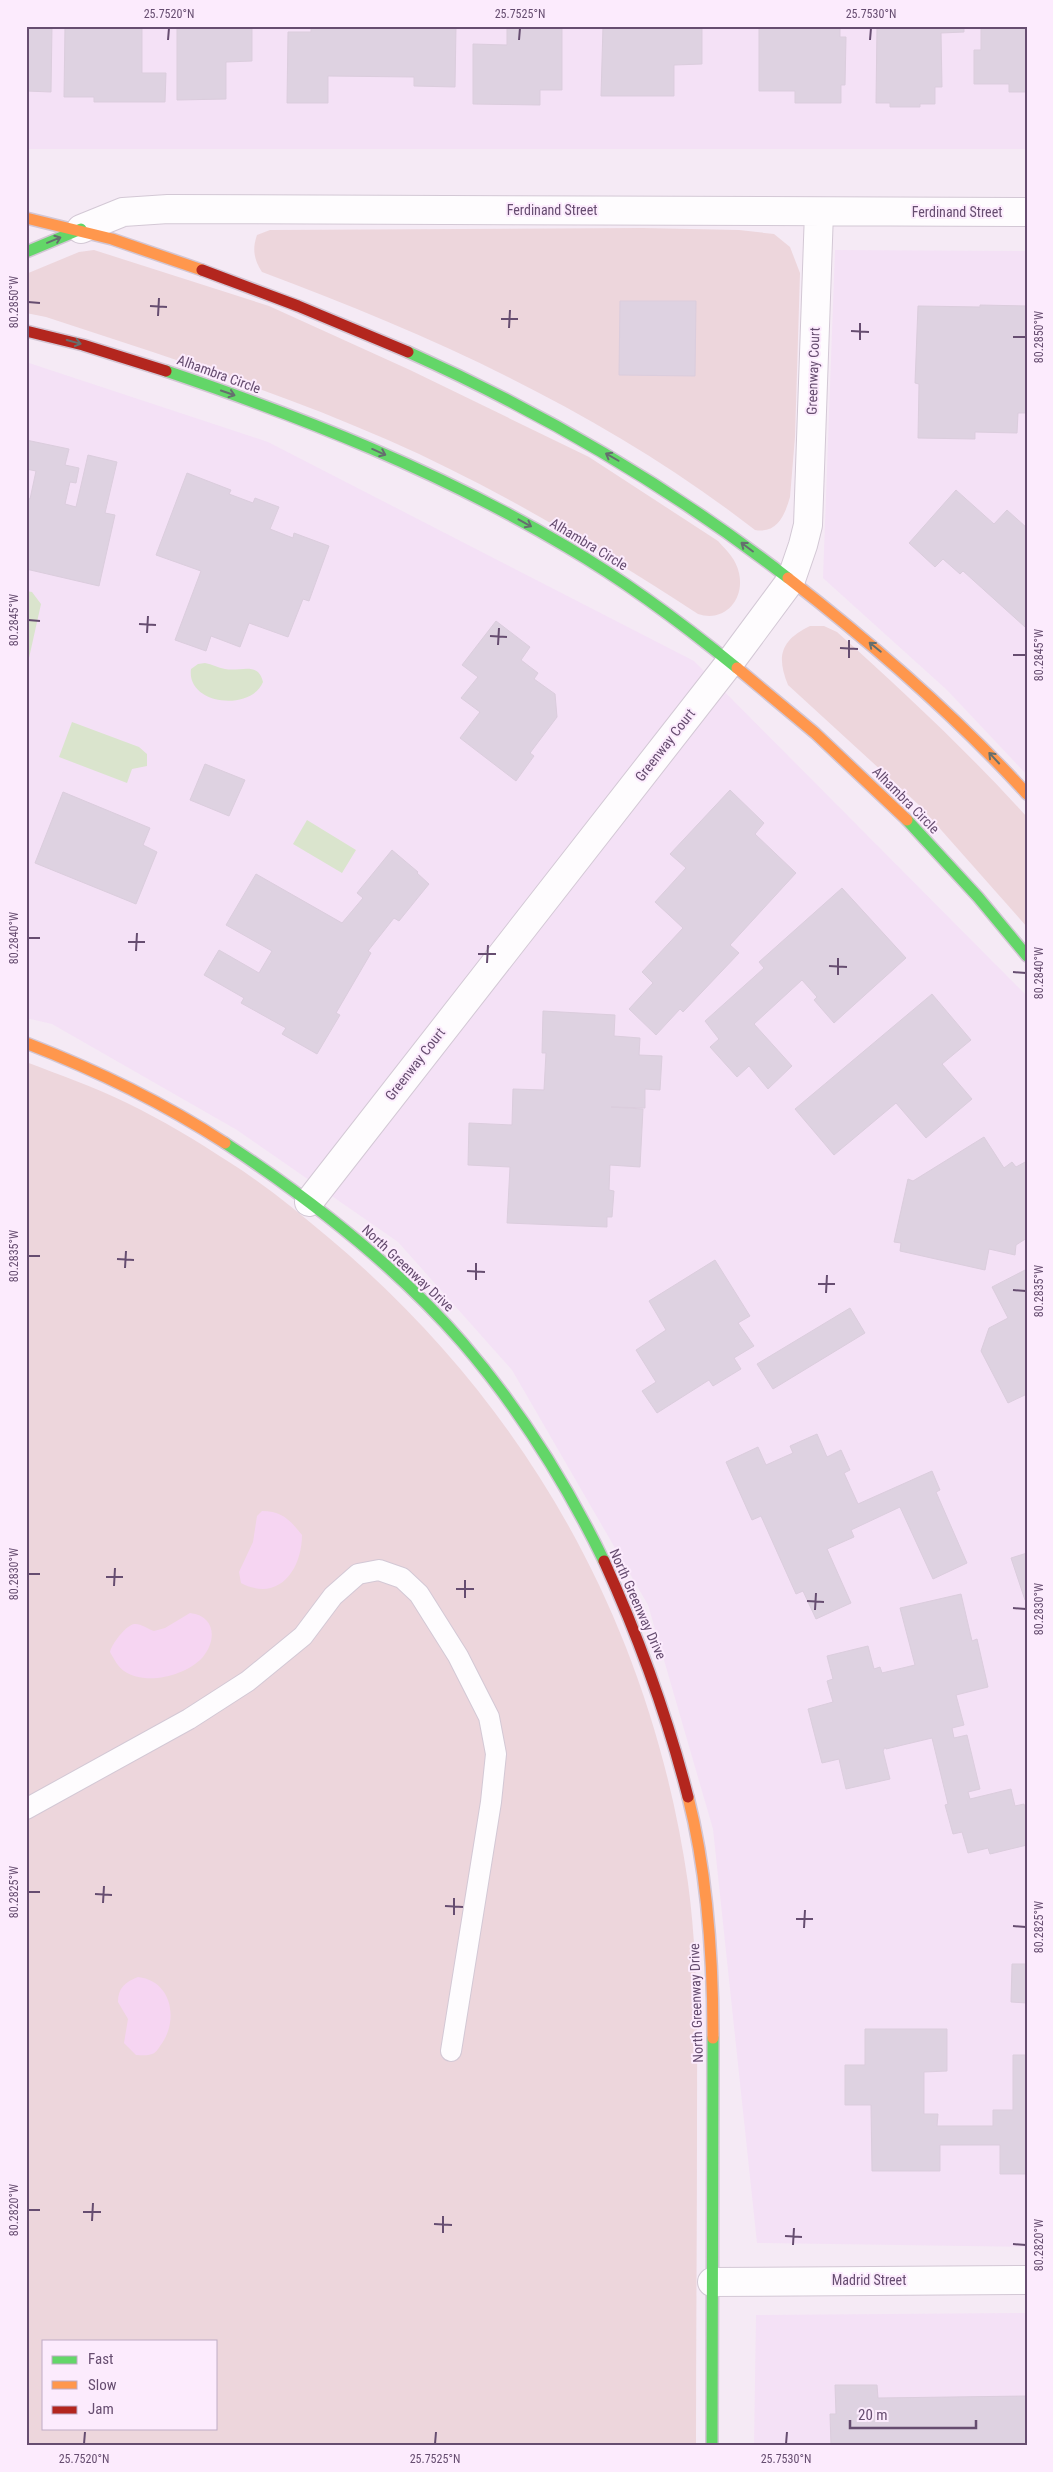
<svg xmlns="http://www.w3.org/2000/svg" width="1053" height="2472" viewBox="0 0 1053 2472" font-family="'Roboto Condensed',sans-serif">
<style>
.residential{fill:#f4e1f6}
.green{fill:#edd6dc;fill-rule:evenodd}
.sand{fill:#f6d5f2}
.water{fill:#dae4cd}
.building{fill:#ded2e1;stroke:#dbcddd}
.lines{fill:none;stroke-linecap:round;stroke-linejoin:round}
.lane-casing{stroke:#d3c8d5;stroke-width:22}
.street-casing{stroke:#d3c8d5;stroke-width:30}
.fast-casing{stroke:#d2c6d4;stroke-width:14}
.slow-casing{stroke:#d2c6d4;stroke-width:14}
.jam-casing{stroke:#d2c6d4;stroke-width:14}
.lane{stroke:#fefcfe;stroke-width:20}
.street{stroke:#fefcfe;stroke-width:28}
.fast{stroke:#63d668;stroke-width:11}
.slow{stroke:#ff974d;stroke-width:11}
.jam{stroke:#b3261e;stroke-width:11}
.oneway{stroke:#656f6e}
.ticks{fill:none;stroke:#664d70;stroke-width:2}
.labels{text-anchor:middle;stroke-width:4;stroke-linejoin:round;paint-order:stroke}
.street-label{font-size:14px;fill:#664d70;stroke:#fcebfd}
.neatline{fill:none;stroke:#664d70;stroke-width:2}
.ticks-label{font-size:12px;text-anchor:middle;fill:#664d70}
</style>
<rect width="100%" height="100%" fill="#f5eaf5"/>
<!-- residential -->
<path class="residential" d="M26,26H1027V149H26Z
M835,250L1027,251V775L947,690L823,578Z
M26,362L268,442L694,661L1027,996V2247L757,2243L713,1829L648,1605L512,1370L398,1242L237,1130L52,1024L26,1018Z
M1027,2313V2446H754L756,2315Z"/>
<!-- green -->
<path class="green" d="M642,228L739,230L774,234L790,247L800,273L795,437L790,497C785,515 777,534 755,530C607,415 437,337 262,272C254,260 252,249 257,235L270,230Z
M94,250L269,306L410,370L589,457L718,541C727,551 736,559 739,573C745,599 725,623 698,614C598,549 497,488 388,440C277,391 161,355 46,317L26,313V274L79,252Z
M810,626H824L837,632C903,691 967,751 1027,817V927L919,805L788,685C776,656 781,640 810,626Z
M26,1062C60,1075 95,1087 127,1103C162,1120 197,1141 229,1162C264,1184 297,1211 329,1238C528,1405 651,1627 688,1883C699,1964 697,2046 697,2127C697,2233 696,2339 696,2446H26ZM44,2341H216V2428H44Z"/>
<!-- sand -->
<path class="sand" d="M262,1511C282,1511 290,1520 302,1535C302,1569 279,1603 241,1583L239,1572L253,1542L257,1516Z
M190,1613C216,1616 217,1641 202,1658C185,1676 145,1686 124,1671C118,1667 114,1659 110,1652C112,1644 125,1626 134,1624C140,1623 148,1629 154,1631L165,1628Z
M138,1977C173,1981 179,2022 160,2046C158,2049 156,2053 152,2054C147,2056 141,2055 136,2055L124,2043L128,2019L118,2002C118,1988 125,1982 138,1977Z"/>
<!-- water -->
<path class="water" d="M26,591L32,592L41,604L29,658H26Z
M205,663C212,664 218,668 225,669C241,672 258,661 263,682C251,712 186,705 191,669L198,664Z
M72,722L139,747L147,754V766L132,769L127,783L59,757Z
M307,820L356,850L342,873L293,844Z"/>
<!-- building -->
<path class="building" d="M26,26H52L51,92L27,91L26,100Z
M65,26H142V73H166L165,102H94V97H64Z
M177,26H252V61L226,62V99L177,100Z
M311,26H456L455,87L414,86V77L328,76V103H287L288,32H311Z
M507,26H562V90H540V105L473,104V44L507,45Z
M603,26H702V64L674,65V96H601Z
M759,26H840V37H846L845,85H841V103H795V91H759Z
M877,26H964V32L941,33L942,87H935V104H920V107H890V103H876Z
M981,26H1027V92H1009V84H974V50H981Z
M620,301H696L695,376L619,375Z
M980,305L1027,306V413H1018L1017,433L975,432V439L918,438L919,384L915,383L918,306L980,307Z
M26,440L69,449L65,465L79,468L76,483L70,482L65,504L76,507L88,455L117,462L105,513L115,515L99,586L26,569V498L30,499L36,471L26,469Z
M187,473L231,490L229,494L253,503L255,498L279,507L270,529L293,538L294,533L329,546L309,601L303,599L288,637L249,623L240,647L211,636L206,651L175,640L201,571L156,555Z
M956,490L994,524L1007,510L1027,528V624L1025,627L963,571L960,574L943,559L935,567L909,543Z
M496,621L530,647L521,660L538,673L534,679L555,694L557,717L530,753L534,756L516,781L460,738L480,712L461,698L478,677L462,665Z
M205,764L245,780L229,816L190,800Z
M730,790L764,823L755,834L796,873L730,945L739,953L683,1012L680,1009L656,1035L629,1009L653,983L642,972L683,928L655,902L686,868L670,854Z
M63,792L150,828L143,845L157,852L136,904L35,863Z
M392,850L418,872L417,873L429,884L399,921L394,918L368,951L371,953L336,1013L340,1015L317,1054L282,1034L286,1028L241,1003L244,998L204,975L219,950L259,973L272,951L226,925L256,874L342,923L363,898L357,893Z
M842,888L906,958L834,1023L814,1000L817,997L802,980L754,1024L792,1066L768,1089L749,1066L737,1077L710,1047L719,1039L705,1021L764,968L759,962Z
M932,994L971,1040L942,1064L972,1099L926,1138L896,1103L834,1155L795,1109Z
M543,1011L615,1015L614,1036L640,1038L639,1055L662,1056L660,1090L645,1089V1108L611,1107L643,1109L640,1167L610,1165L609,1190L614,1191L612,1217H607V1227L507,1223L510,1167L468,1165L469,1123L512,1125L513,1089L544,1090L546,1053H542Z
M984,1137L1004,1168L1012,1162L1016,1167L1027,1161V1238L1016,1245L1015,1255L989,1249L985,1270L900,1251L901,1243L894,1242L908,1179L913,1181Z
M715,1260L750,1316L738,1323L754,1346L734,1358L741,1369L713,1386L709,1380L657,1413L642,1391L656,1382L636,1350L666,1330L649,1301Z
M1027,1269V1394L1008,1403L981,1351L989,1328L1008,1318L992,1287Z
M850,1308L865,1333L773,1389L757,1364Z
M817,1434L827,1457L841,1450L850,1470L844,1473L858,1504L932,1471L940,1490L936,1492L967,1563L933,1579L900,1507L851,1530L854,1537L827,1549L851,1603L816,1619L803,1591L796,1594L761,1516L752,1520L726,1462L758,1447L766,1465L793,1453L790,1446Z
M1027,1553V1599L1025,1600L1011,1558Z
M961,1594L972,1641L977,1639L988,1687L956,1695L964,1725L952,1728L954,1738L967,1735L980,1789L968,1792L970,1799L1011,1789L1015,1806L1024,1804L1027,1815V1845L990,1854L988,1848L968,1853L962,1832L953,1834L945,1805L948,1804L932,1738L886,1749L885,1747L883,1751L890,1779L846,1789L839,1759L822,1763L808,1709L833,1702L827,1681L833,1679L827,1656L868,1646L874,1669L880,1667L882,1673L915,1665L900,1608Z
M1012,1964H1027V2003L1011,2002Z
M865,2029H947V2071L924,2072V2114H938L937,2126H993V2110H1013V2055H1027V2174H1000V2145H940V2171H872L871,2105H845V2065H865Z
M835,2385H877L878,2398L1027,2396V2446H831L830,2414H836Z"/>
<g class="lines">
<!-- lane casing -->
<g class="lane-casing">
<path id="lane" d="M26,1809L189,1719L248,1681L303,1636L333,1596L358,1574L379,1570L402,1578L419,1594L458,1656L489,1717L496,1754L491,1802L451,2051"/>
</g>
<!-- street casing -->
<g class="street-casing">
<path id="street" d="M81,229L123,212L168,209L1027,212
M309,1202L731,661L791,580L803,545L808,525L819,212
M712,2282L1027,2280"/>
</g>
<!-- fast casing -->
<g class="fast-casing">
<path id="fast" d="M26,252L81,229
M408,352C544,413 670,487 788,578
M166,371C305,418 441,472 567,547C627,582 683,624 737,668
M907,820L978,897L1027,956
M225,1143C310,1199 395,1265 462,1342C519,1408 566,1483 604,1561
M712,2446L713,2038"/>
</g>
<!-- slow casing -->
<g class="slow-casing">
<path id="slow" d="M26,218L112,239L202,270
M788,578C873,644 954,714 1027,794
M737,668L815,733L907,820
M26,1043C96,1070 162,1102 225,1143
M688,1797C708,1875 713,1958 713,2038"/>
</g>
<!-- jam casing -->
<g class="jam-casing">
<path id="jam" d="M202,270L298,306L408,352
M26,331L83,345L166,371
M604,1561C639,1638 667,1715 688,1797"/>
</g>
<!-- lane -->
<use href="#lane" class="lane"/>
<!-- street -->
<use href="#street" class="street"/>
<!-- fast -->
<use href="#fast" class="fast"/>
<!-- slow -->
<use href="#slow" class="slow"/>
<!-- jam -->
<use href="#jam" class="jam"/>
</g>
<!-- one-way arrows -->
<defs><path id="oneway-shaft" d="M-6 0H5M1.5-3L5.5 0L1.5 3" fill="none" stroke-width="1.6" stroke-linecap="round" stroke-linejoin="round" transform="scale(1.25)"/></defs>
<g class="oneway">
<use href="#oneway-shaft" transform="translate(54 240) rotate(-22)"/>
<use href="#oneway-shaft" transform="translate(74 342) rotate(15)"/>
<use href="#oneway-shaft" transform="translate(228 393) rotate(19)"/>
<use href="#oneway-shaft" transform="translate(379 452) rotate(24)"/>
<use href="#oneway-shaft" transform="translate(612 457) rotate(-150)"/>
<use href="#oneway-shaft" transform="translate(525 523) rotate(29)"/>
<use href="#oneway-shaft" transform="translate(747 547) rotate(-143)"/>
<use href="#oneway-shaft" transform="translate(875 647) rotate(-141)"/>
<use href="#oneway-shaft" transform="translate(994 758) rotate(-133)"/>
</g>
<!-- ticks -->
<path class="ticks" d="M168,40L169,28M519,40L520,28M870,40L871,28M28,302L40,303M150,306L167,307M158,316L159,298M501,319H518M509,328L510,310M851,331L869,332M1013,337H1026M860,340V323M28,620L40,621M139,624L156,625M147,633L148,616M490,636L507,637M498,645L499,628M840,648L858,649M1013,655H1026M849,658V640M28,938H40M128,942H145M136,951L137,933M478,954H496M487,963L488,945M829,966L847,967M1013,972L1026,973M838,975V958M28,1256H40M117,1259L134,1260M125,1268L126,1251M467,1271L485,1272M476,1280V1263M818,1284H835M1013,1290L1026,1291M826,1293L827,1275M28,1574H40M106,1577H123M114,1586L115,1568M456,1589H474M465,1598V1580M807,1601L824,1602M1013,1608L1026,1609M815,1610L816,1593M28,1892H40M95,1894L112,1895M103,1903L104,1886M445,1906L463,1907M454,1915V1898M796,1919H813M1013,1926L1026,1927M804,1928L805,1910M28,2210H40M83,2212H101M92,2221L93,2203M434,2224L452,2225M443,2233V2216M785,2236L802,2237M1013,2244L1026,2245M793,2245L794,2228M84,2444L85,2432M435,2444L436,2432M786,2444L787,2432"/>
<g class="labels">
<!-- street labels -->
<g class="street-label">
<text x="552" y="215">Ferdinand Street</text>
<text x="957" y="217">Ferdinand Street</text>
<text transform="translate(813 371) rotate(-88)" y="5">Greenway Court</text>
<text transform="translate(219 374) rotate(20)" y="5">Alhambra Circle</text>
<text transform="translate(589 544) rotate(31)" y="5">Alhambra Circle</text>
<text transform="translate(665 745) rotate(-52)" y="5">Greenway Court</text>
<text transform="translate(906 800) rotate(45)" y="5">Alhambra Circle</text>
<text transform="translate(415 1064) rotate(-52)" y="5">Greenway Court</text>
<text transform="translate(408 1268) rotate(43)" y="5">North Greenway Drive</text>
<text transform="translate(638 1604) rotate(66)" y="5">North Greenway Drive</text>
<text transform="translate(696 2003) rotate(-92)" y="5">North Greenway Drive</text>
<text x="869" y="2285">Madrid Street</text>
</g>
</g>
<!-- border -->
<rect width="1053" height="2472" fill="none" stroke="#fcebfd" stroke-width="55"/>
<!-- legend -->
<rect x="42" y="2340" width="175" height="90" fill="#fcebfd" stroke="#c0acc5"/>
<rect x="52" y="2356" width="25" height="8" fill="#63d668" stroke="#c0acc5"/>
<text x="88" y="2364" font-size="15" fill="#664d70">Fast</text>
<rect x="52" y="2381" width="25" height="8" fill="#ff974d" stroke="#c0acc5"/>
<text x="88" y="2390" font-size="15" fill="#664d70">Slow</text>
<rect x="52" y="2406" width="25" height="8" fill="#b3261e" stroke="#c0acc5"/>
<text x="88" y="2414" font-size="15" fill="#664d70">Jam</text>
<!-- scale -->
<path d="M850 2420v8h126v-8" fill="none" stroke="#664d70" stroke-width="2.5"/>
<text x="858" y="2420" font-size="15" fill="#664d70" stroke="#fcebfd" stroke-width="4" paint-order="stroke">20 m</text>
<rect x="28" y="28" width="998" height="2416" class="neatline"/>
<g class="ticks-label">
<text x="169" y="18">25.7520°N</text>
<text x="520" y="18">25.7525°N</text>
<text x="871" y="18">25.7530°N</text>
<text transform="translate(14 302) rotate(-90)" y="4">80.2850°W</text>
<text transform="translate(1039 337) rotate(-90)" y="4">80.2850°W</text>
<text transform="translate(14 620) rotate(-90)" y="4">80.2845°W</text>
<text transform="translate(1039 655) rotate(-90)" y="4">80.2845°W</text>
<text transform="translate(14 938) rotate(-90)" y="4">80.2840°W</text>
<text transform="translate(1039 973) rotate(-90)" y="4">80.2840°W</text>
<text transform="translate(14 1256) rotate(-90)" y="4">80.2835°W</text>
<text transform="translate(1039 1291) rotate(-90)" y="4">80.2835°W</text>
<text transform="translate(14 1574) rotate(-90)" y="4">80.2830°W</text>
<text transform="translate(1039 1609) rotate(-90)" y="4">80.2830°W</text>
<text transform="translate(14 1892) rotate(-90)" y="4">80.2825°W</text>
<text transform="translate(1039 1927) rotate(-90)" y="4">80.2825°W</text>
<text transform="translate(14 2210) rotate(-90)" y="4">80.2820°W</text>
<text transform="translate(1039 2245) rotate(-90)" y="4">80.2820°W</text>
<text x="84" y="2463">25.7520°N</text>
<text x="435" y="2463">25.7525°N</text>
<text x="786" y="2463">25.7530°N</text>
</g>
</svg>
